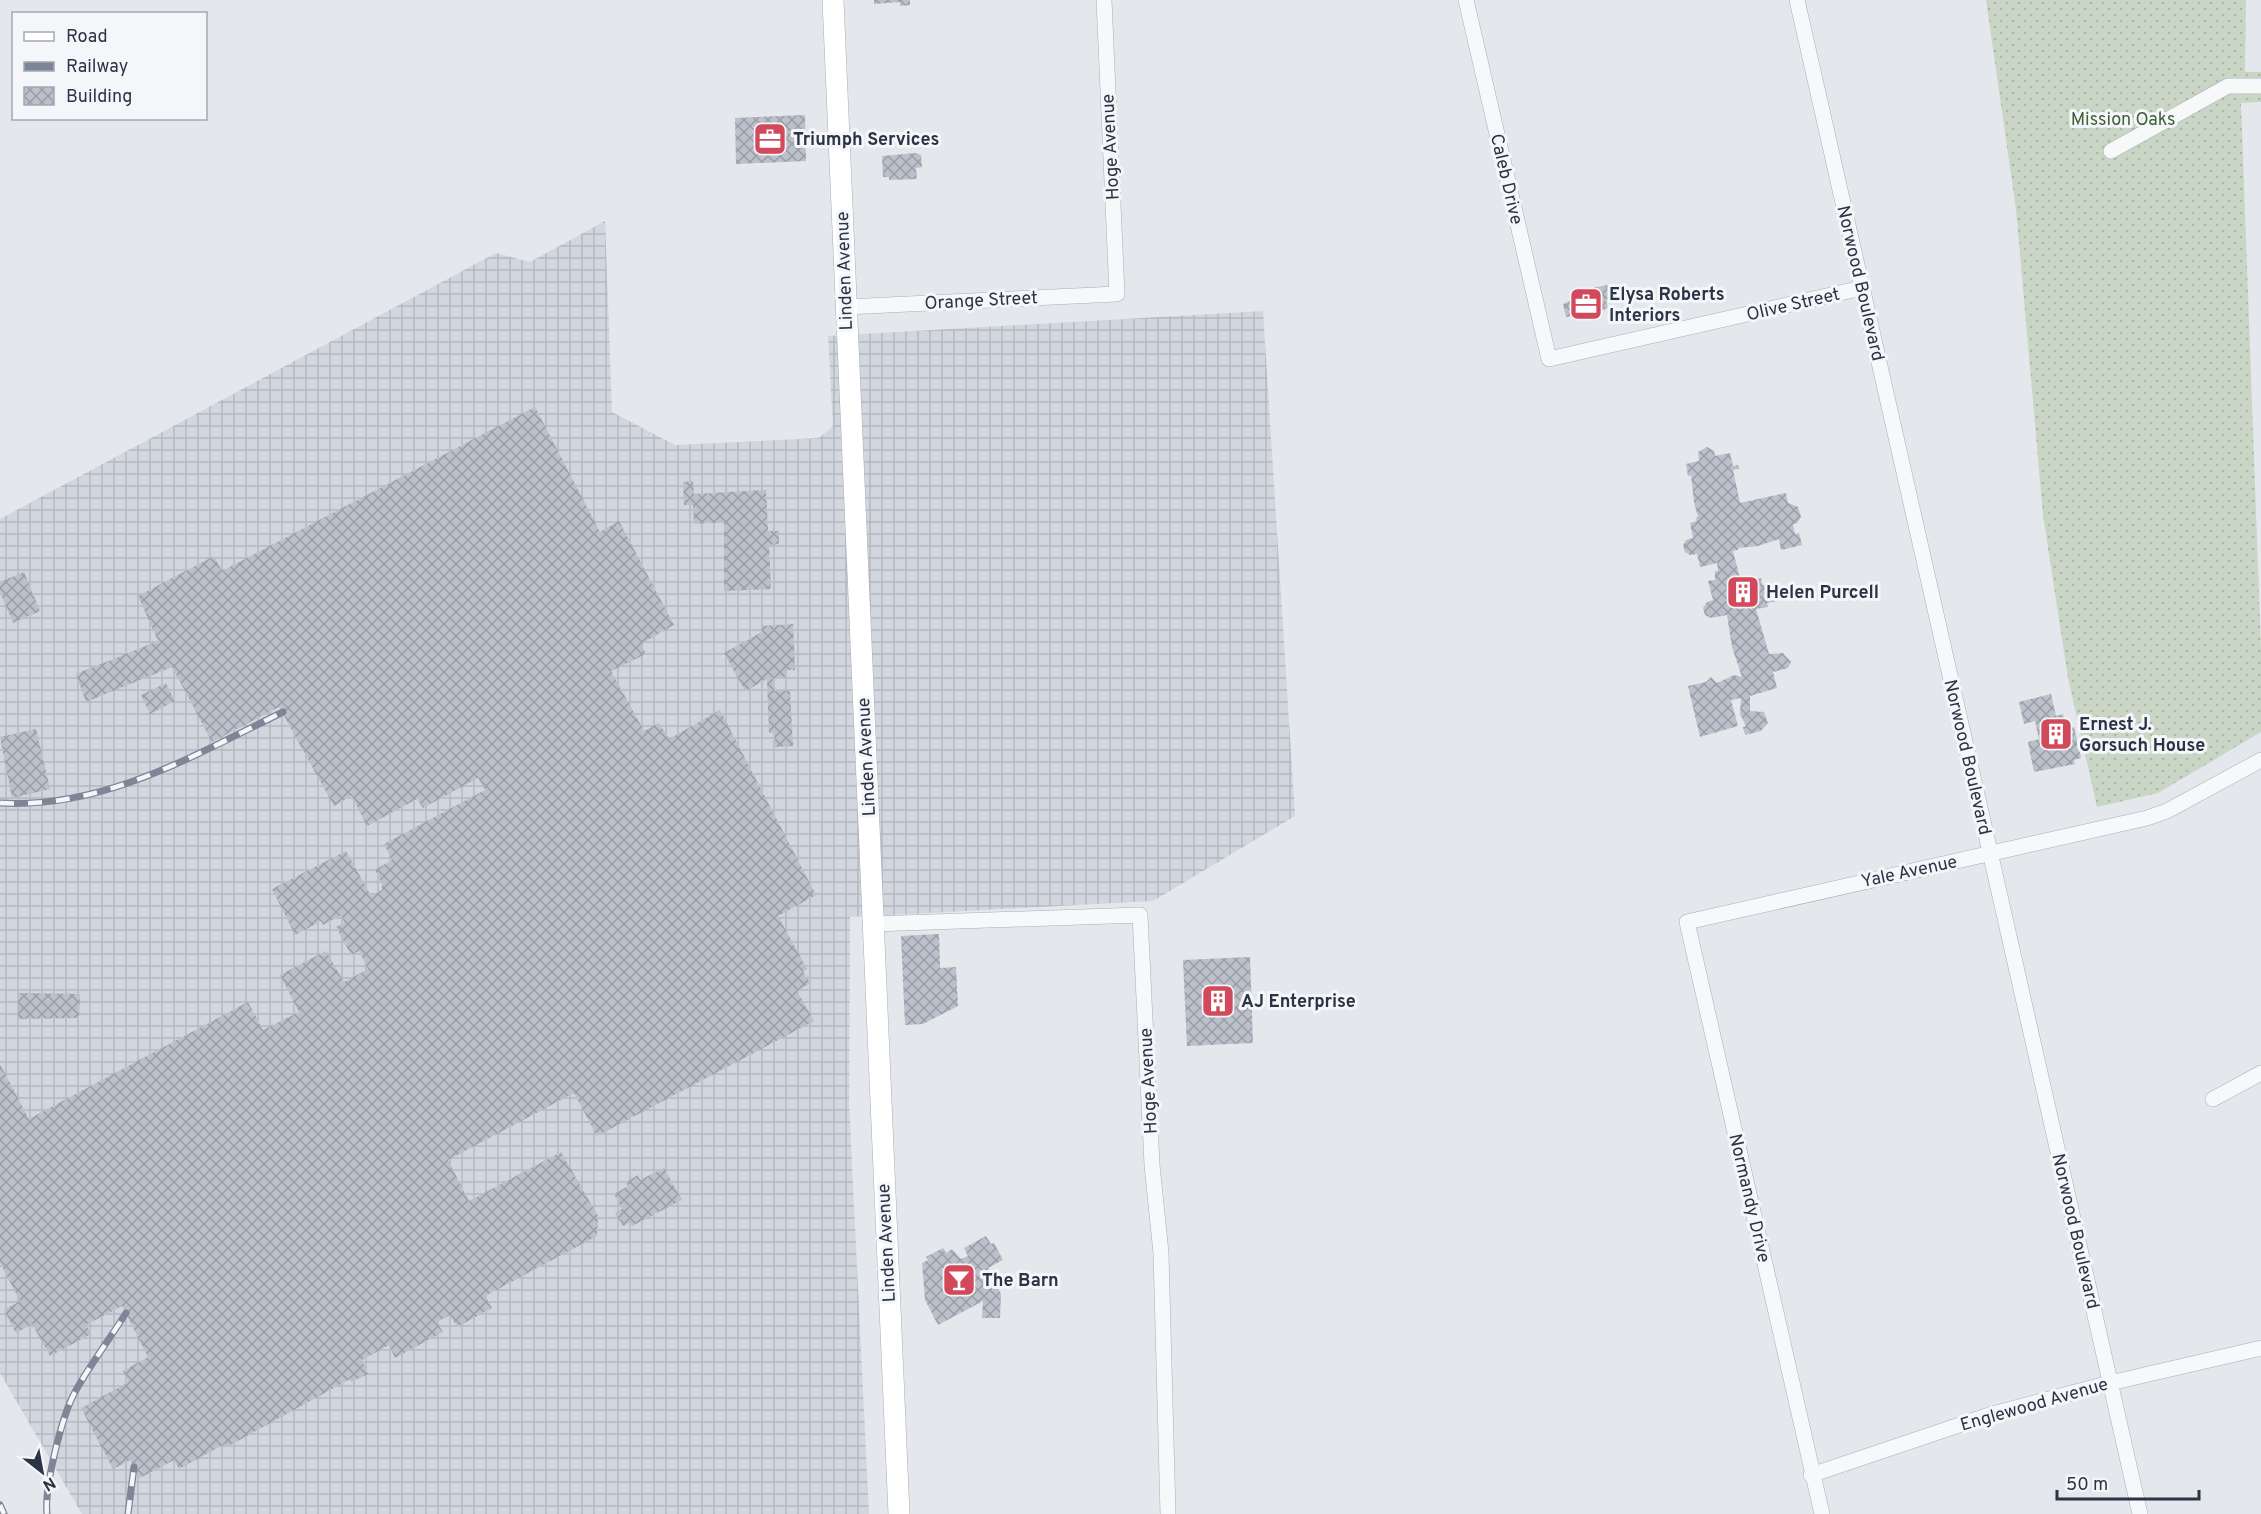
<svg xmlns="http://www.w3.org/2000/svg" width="2261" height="1514" viewBox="0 0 2261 1514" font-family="Overpass,sans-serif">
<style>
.industrial{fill:url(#industrial-grid)}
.grass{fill:url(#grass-dots)}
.building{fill:url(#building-cross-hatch)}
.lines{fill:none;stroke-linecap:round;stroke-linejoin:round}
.street-casing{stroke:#a9aeb7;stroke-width:16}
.secondary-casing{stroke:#a9aeb7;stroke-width:22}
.street{stroke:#f7f8fa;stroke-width:15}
.secondary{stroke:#fff;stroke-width:21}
.rail-casing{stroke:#7d8696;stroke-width:7}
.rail{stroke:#f4f6f9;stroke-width:4.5;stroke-dasharray:14;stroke-linecap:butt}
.labels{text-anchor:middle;stroke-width:6;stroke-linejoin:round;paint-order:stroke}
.park-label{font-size:18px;fill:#3f6138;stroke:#f4f6f9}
.poi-label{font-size:18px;font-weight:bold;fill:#2b3445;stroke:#f4f6f9;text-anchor:start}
.street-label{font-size:18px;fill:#2b3445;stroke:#f4f6f9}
</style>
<defs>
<pattern id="industrial-grid" width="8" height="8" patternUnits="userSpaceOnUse" patternTransform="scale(1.5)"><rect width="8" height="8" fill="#d2d6de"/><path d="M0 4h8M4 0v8" fill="none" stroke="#b4b8c0"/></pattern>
<pattern id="grass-dots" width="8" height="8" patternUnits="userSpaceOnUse" patternTransform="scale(1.5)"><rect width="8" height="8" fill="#c9d6c5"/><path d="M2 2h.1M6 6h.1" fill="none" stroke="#adb8ab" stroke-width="1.8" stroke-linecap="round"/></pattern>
<pattern id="building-cross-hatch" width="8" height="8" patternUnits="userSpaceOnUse" patternTransform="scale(1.5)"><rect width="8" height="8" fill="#bbc0ca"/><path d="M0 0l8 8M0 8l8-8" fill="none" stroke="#989da6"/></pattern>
</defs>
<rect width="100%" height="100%" fill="#e4e7ec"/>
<!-- industrial -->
<path class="industrial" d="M605,221L612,412L675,445L819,438L833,426L828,336L1263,311L1295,816L1153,901L850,917L849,1102L869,1514H82L0,1373V519L496,253L530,262Z"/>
<!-- grass -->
<path class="grass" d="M1986,0H2246L2245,72H2261V102L2241,103L2261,649V732L2158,793L2097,807L2068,678L2043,515L2016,209Z"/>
<!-- building -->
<path class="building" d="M874,0H910V5L900,6V2L874,4Z
M805,115L806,161L736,164L735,118Z
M916,153L921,155L922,167L916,168L917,179L889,180V177H883L882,156Z
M1612,284L1615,296L1606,300L1608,308L1594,314L1566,317L1563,304L1574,299L1573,292Z
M535,407L600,532L619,521L674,625L641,644L646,654L611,671L644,731L659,723L669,739L720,710L816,895L778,916L807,969L803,971L810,983L797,991L814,1021L597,1136L574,1093L448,1160L469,1201L561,1152L598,1216L597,1236L485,1296L492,1308L457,1327L450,1315L437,1322L443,1332L395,1358L389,1345L362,1360L368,1374L351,1382L350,1379L227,1447L225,1444L179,1469L174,1460L140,1478L130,1460L113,1469L81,1408L129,1382L123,1371L148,1357L122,1306L86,1325L91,1334L50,1356L32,1324L16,1333L4,1310L20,1301L0,1263V1064L29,1119L248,1002L263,1030L299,1012L280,975L326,951L344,982L368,969L359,951L351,955L336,927L344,923L342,915L323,925L321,921L295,935L272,889L346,851L371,896L382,890V884L375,870L392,860L384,844L485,790L478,778L423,808L417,799L367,826L352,796L334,806L279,707L212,742L172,667L86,702L76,674L158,641L138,596L214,556L222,571Z
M1707,447L1714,451L1715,456L1730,453L1733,466L1738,465L1739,469L1733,470L1740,503L1786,493L1788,503L1798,507L1801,517L1797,523L1793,524L1795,534L1799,533L1802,545L1781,550L1779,539L1758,546L1738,548V550L1733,551L1741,582L1761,578L1762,585L1773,582L1777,601L1767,603L1768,607L1756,609L1769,654L1783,653L1791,662L1788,668L1773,672L1777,688L1750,696V711L1764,712L1768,723L1761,731L1745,735L1743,727L1746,726L1740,714L1741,698L1731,700L1738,726L1700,737L1688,686L1706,682L1711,677L1717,683L1734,675L1742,677L1732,647L1727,615L1711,618L1705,615L1703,608L1707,602L1713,600L1708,581L1715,580V571H1718L1717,563L1700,567L1697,554L1690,555L1685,552L1683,545L1686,540L1693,538L1690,523L1697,521L1696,517H1698L1694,502L1691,475L1688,476L1686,464L1699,461L1698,452Z
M693,481L694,494L766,490L768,531H779V544L769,545L771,589L724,591V522L694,524L693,505H684L683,482Z
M24,572L40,611L13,623L0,592V582Z
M793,624L795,670H785V677L773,678L774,691H790L793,746L775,747V733H769L767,679L745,691L724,653L762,632V626Z
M166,683L175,701L150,714L141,695Z
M2051,694L2056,716L2063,714L2067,729L2074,727L2081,758L2074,760L2075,764L2034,772L2028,742L2039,739L2035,721L2024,724L2019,702Z
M36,729L50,789L12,798L0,737Z
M939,934L940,968L956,967L958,1006L923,1024L905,1025L901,936Z
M1250,957L1253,1043L1187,1046L1183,960Z
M18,993L80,994L79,1018L18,1019Z
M664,1168L682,1200L632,1226L630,1222L623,1226L615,1213L622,1209L614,1194L628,1186L626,1182L638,1175L640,1180Z
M986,1236L991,1244L994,1243L1003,1260L988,1268L1001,1294L1000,1318H982L983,1301L938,1325L925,1300L922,1263L928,1260L926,1257L943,1248L946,1253L952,1249L961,1259L968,1256L964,1248Z"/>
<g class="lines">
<!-- street casing -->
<g class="street-casing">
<path id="street" d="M1466,0L1549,359L1862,288
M1797,0L2140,1514
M2111,151L2228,86H2261
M846,307L1117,294L1104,0
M873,924L1140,915L1152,1165L1161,1253L1168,1514
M2213,1099L2261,1073
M1811,1475L1989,1415L2110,1383L2261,1348
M1822,1514L1687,922L2147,818L2167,811L2261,760"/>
</g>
<!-- secondary casing -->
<g class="secondary-casing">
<path id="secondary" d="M833,0L899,1514"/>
</g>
<!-- street -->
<use href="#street" class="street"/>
<!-- secondary -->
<use href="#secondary" class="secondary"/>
<!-- rail casing -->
<g class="rail-casing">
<path id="rail" d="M0,803C103,809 193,756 283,712
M0,1505L4,1514
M47,1514C44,1488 62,1415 75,1392C90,1365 109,1340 126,1313
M128,1514L134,1467"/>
</g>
<!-- rail -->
<use href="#rail" class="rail"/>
</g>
<!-- icons -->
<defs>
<g id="office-square" transform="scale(1.725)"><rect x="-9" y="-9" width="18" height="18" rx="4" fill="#d1495b" stroke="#f4f6f9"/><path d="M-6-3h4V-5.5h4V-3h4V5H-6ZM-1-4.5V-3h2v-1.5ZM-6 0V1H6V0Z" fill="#fff"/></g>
<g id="building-square" transform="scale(1.725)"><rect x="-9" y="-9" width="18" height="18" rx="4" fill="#d1495b" stroke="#f4f6f9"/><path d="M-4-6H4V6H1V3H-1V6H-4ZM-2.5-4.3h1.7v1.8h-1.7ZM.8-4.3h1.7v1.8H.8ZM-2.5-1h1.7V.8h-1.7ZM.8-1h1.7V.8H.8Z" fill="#fff"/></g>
<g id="bar-square" transform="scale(1.725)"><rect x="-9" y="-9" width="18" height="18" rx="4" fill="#d1495b" stroke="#f4f6f9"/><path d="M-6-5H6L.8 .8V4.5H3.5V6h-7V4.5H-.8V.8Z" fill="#fff"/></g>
</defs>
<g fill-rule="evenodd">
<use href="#office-square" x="770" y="139"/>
<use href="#office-square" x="1586" y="304"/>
<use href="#building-square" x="1743" y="592"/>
<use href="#building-square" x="2056" y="734"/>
<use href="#building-square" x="1218" y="1001"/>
<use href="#bar-square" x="959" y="1280"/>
</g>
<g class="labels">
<!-- park labels -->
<g class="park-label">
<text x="2123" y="125">Mission Oaks</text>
</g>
<!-- poi labels -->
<g class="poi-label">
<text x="793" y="145">Triumph Services</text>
<text x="1609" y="300">Elysa Roberts<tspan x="1609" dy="21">Interiors</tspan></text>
<text x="1766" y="598">Helen Purcell</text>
<text x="2079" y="730">Ernest J.<tspan x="2079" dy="21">Gorsuch House</tspan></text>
<text x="1241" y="1007">AJ Enterprise</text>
<text x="982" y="1286">The Barn</text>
</g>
<!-- street labels -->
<g class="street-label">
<text transform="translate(1110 147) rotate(-93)" y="6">Hoge Avenue</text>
<text transform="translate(1507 179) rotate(77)" y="6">Caleb Drive</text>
<text transform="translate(844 271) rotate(-92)" y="6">Linden Avenue</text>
<text transform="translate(1861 283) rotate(77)" y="6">Norwood Boulevard</text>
<text transform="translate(981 300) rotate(-3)" y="6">Orange Street</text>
<text transform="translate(1793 304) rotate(-13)" y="6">Olive Street</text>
<text transform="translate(866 757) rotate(-93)" y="6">Linden Avenue</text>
<text transform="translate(1968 757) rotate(77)" y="6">Norwood Boulevard</text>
<text transform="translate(1909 871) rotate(-12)" y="6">Yale Avenue</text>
<text transform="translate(1148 1081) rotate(-93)" y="6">Hoge Avenue</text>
<text transform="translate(1750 1198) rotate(77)" y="6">Normandy Drive</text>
<text transform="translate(2076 1231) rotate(77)" y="6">Norwood Boulevard</text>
<text transform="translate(886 1243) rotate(-93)" y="6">Linden Avenue</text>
<text transform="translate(2034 1404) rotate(-16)" y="6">Englewood Avenue</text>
</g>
</g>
<!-- legend -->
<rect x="12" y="12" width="195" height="108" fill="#f4f6f9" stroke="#a4a8b1" stroke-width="1.5"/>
<rect x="24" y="32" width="30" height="9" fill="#ffffff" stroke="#a4a8b1" stroke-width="1.5"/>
<text x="66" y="42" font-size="18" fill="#2b3445">Road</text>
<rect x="24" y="62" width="30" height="9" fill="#7d8696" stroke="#a4a8b1" stroke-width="1.5"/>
<text x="66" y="72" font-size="18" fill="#2b3445">Railway</text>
<rect x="24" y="87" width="30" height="18" fill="url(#building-cross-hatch)" stroke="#a4a8b1" stroke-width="1.5"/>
<text x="66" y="102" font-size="18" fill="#2b3445">Building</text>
<!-- north arrow -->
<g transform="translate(42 1472) rotate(149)" stroke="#f4f6f9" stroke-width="4.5" paint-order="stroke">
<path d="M0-4.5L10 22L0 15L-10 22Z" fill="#2b3445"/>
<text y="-9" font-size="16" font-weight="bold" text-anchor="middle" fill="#2b3445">N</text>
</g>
<!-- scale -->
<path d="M2057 1490v9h142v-9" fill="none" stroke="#2b3445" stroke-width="3"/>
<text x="2066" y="1490" font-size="18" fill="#2b3445" stroke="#f4f6f9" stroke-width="4.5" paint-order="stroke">50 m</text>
</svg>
